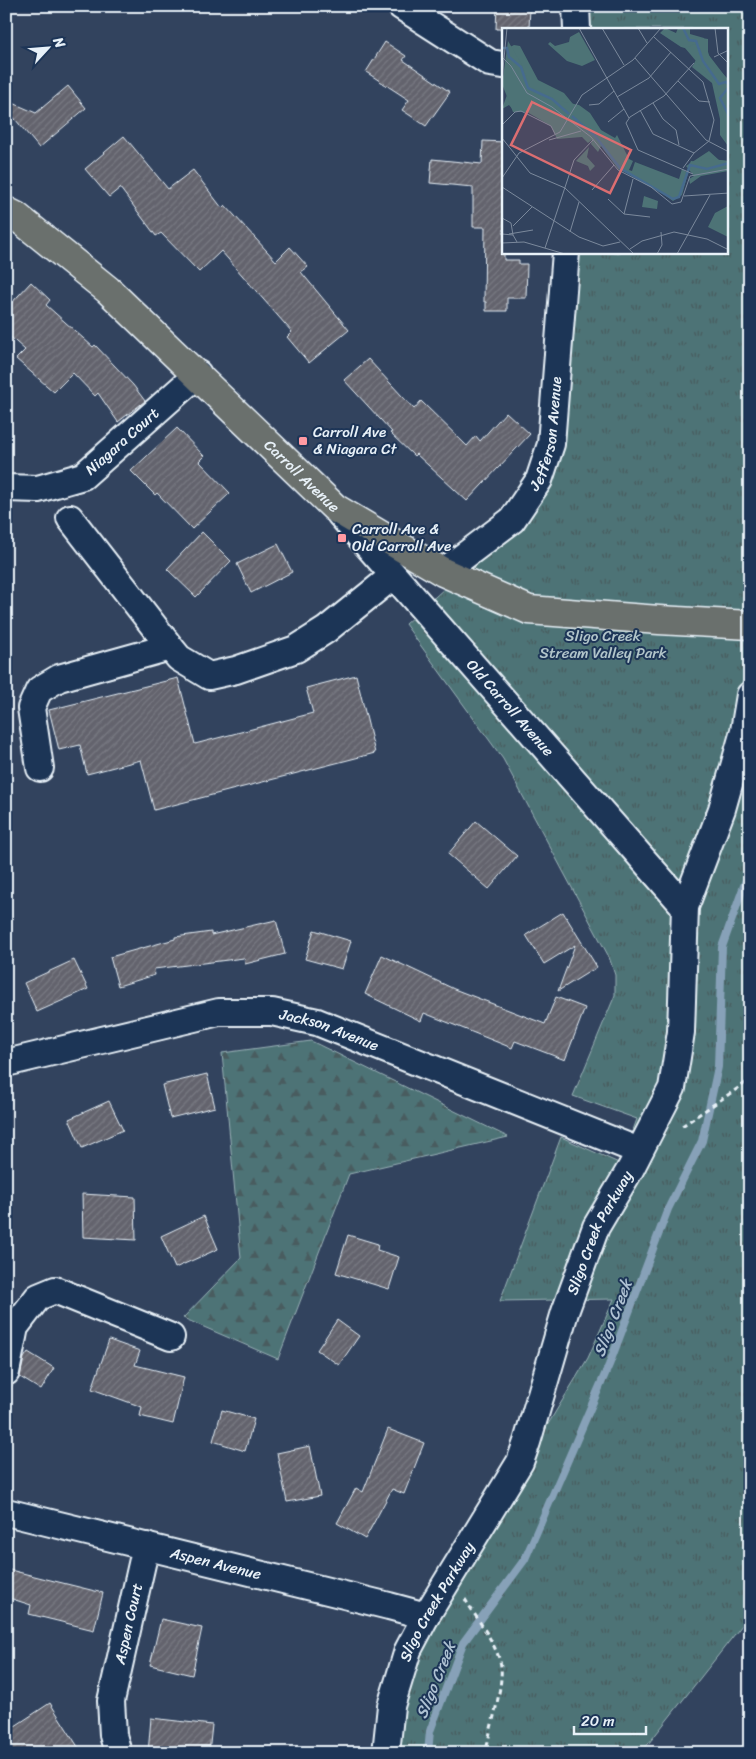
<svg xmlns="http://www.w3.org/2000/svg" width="756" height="1759" viewBox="0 0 756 1759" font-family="Sriracha,sans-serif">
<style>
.forest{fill:url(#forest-firs);stroke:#9ab2b7}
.park{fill:url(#park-tufts);stroke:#9ab2b7}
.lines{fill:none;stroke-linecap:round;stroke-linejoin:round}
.stream{stroke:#87a1b8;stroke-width:8}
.building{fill:url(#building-hatch);stroke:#e8f1f8}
.minor-casing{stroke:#e8f1f8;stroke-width:30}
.major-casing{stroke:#e8f1f8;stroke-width:31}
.path{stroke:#e8f1f8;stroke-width:3;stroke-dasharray:5 4;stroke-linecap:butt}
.minor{stroke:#1d3557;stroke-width:26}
.major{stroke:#6b706d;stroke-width:28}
.poi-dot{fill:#ff9aa2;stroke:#1d3557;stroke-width:2}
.labels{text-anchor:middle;stroke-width:4;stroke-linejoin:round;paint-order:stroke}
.poi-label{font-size:15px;fill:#e8f1f8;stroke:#1d3557;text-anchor:start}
.street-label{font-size:15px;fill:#e8f1f8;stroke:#1d3557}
.park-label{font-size:15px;fill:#b2c5ca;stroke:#1d3557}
.water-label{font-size:16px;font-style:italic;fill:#afc2d3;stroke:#1d3557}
.inset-river{fill:none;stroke:#466b8e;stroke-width:2.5}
.inset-road{fill:none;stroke:#7b899c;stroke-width:1}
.view{fill:#dc6e71;fill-opacity:0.15;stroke:#dc6e71;stroke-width:2.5}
.inset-edge{fill:none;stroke:#e8f1f8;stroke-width:2.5}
</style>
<defs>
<pattern id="forest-firs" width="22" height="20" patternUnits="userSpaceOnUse" patternTransform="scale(1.25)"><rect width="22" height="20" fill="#4d7376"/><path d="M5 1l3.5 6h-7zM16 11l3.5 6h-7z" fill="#495b5e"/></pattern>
<pattern id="park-tufts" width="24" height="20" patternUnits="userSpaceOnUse" patternTransform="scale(1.25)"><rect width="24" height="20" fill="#4d7376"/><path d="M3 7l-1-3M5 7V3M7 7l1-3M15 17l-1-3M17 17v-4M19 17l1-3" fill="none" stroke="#495b5e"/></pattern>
<pattern id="building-hatch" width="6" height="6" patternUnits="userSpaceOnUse" patternTransform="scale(1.25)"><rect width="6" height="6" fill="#63636d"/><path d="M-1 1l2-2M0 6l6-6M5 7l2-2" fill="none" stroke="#797a83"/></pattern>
</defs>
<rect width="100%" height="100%" fill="#32435e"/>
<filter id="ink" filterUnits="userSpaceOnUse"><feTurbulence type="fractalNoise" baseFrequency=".02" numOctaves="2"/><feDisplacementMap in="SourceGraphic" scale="10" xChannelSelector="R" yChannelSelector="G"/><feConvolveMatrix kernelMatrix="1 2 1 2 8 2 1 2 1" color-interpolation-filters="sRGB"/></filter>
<g filter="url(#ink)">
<!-- forest -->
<path class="forest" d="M311,1041L508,1137L349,1174L278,1359L183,1318L241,1258L222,1053Z"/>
<!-- park -->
<path class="park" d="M585,6H750V1615L641,1753H397L400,1696L420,1636L588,1358L614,1299L500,1301L561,1137L621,1164L637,1119L573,1096L615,995V975L609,957L503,759L405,624L527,514L566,253L727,252V29H584Z"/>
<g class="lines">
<!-- stream -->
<path class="stream" d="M428,1753L430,1731L463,1643L525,1559L609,1365L668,1209L702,1141L718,1067L722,947L750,869"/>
</g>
<!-- building -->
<path class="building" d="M497,6H530L529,29H496Z
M385,42L406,56L403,60L450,92L426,126L402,110L409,100L366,72Z
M68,86L86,108L39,148L6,108V100L36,113Z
M124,136L168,189L193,170L222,208L225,205L276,261L290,247L308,267L301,272L349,330L309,363L287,337L292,332L221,251L199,272L161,233L156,236L120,188L109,197L85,169Z
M483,141L504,142V260H519V264H527L526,298H507V311H486V302H484L485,227H473V187L430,183L432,159L482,164Z
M31,282L50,300L46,305L93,347L95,345L133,385L145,401L118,422L98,393L95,396L73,373L54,392L16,359L25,350L6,333V309Z
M368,359L414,409L421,401L467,446L476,436L480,441L506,412L530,434L467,501L416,454L414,456L390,433L392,432L344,380Z
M177,428L204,456L199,461L230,493L192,529L157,493L155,495L131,471Z
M202,532L231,561L196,597L167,569Z
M278,544L292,572L251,593L237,564Z
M356,675L375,753L154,810L141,760L87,774L80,745L59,750L49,710L178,678L195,744L313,713L306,688Z
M476,821L517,856L489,889L448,854Z
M563,912L597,967L558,991L575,945L544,964L526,935Z
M276,920L285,954L245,964L244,958L154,969L155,975L118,986L110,957L175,939V937L211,932V935Z
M314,930L351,941L342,969L305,959Z
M382,955L454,989L545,1024L556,997L585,1008L565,1060L515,1041L512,1048L424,1013L421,1021L365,994Z
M74,960L88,989L37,1012L24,983Z
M207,1074L215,1107L170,1118L162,1085Z
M109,1101L123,1130L82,1148L69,1119Z
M82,1194L135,1197L136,1240L83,1237Z
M204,1216L218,1249L175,1268L161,1236Z
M348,1235L378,1244L377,1250L399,1257L389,1289L336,1273Z
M337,1320L359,1336L339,1365L317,1350Z
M109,1340L140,1351L135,1365L184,1377L173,1424L140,1416L142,1407L92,1389Z
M28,1352L54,1368L41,1390L20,1377L24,1358Z
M222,1410L254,1419L245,1451L213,1441Z
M388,1429L424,1443L404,1494L392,1489L365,1539L337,1523L356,1488L363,1492Z
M310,1446L320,1496L287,1502L277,1453Z
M6,1569L103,1593L94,1630L29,1614L31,1605L6,1597Z
M161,1619L202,1628L192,1675L150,1665Z
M50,1703L82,1753H6V1732Z
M151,1718L212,1725L209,1753H148Z"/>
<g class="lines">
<!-- minor casing -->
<g class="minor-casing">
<g id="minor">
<path d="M401,6L490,63L503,65"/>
<path d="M576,6L577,29"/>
<path id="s1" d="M6,488L38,489L83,476L198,374"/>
<path id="s2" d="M340,514L685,907"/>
<path d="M70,518L170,647L179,658L209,676L236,670L296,649L326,630L393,576"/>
<path id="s3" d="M443,572L512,520L539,480L551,444L566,252"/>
<path d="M40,768L31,708L39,690L59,678L170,647"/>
<path id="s4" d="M6,1063L219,1012H272L317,1022L639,1151"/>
<path d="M6,1372L15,1327L38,1297L55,1290L171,1337"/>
<path id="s5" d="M6,1512L389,1606L426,1616"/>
<path id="s6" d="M118,1753L113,1735L111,1701L146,1546"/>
<path id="s7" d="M386,1753L391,1706L408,1650L426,1616L520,1462L527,1442L565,1312L596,1227L631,1168L672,1088L681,1032L685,907L722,809L744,731L750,695"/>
</g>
</g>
<!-- major casing -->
<g class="major-casing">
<g id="major">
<path id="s8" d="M6,211L16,216L108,290L335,508L443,572L529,610L659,620L750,625"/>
</g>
</g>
<!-- path -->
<path class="path" d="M682,1126L750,1080
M465,1599C477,1619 493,1639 500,1661C506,1683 489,1728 486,1753"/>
<!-- minor -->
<use href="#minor" class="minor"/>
<!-- major -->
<use href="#major" class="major"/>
</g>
</g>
<!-- markers -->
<g class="poi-dot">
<rect x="298" y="436" width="10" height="10" rx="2.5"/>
<rect x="337" y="533" width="10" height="10" rx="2.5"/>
</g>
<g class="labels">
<!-- poi labels -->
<g class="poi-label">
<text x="313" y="437">Carroll Ave<tspan x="313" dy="17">&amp; Niagara Ct</tspan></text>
<text x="352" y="534">Carroll Ave &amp;<tspan x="352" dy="17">Old Carroll Ave</tspan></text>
</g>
<!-- street labels -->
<g class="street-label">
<text dy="5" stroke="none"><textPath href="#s3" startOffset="182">Jefferson Avenue</textPath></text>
<text dy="5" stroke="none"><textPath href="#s1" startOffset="131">Niagara Court</textPath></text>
<text dy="5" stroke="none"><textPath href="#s8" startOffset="398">Carroll Avenue</textPath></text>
<text dy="5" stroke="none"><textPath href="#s2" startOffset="258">Old Carroll Avenue</textPath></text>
<text dy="5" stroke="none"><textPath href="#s4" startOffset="332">Jackson Avenue</textPath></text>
<text dy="5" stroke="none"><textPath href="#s7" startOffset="568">Sligo Creek Parkway</textPath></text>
<text dy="5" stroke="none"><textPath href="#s5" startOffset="216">Aspen Avenue</textPath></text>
<text dy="5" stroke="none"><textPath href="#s7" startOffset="162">Sligo Creek Parkway</textPath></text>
<text dy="5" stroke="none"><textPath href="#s6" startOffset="132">Aspen Court</textPath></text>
</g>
<!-- park labels -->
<g class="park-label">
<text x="603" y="641">Sligo Creek<tspan x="603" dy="17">Stream Valley Park</tspan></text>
</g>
<!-- water labels -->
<g class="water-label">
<text transform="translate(612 1318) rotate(-69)" y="6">Sligo Creek</text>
<text transform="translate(435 1680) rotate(-68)" y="6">Sligo Creek</text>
</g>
</g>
<!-- overview -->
<g transform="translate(502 28)">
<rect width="226" height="226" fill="#32435e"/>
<path d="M77,4L93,32L80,38L65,33L46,16L48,14L53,18L67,14L68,9Z" fill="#4d7376"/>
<path d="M163,0L174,5L176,0H188V6L202,10L209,34L226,51V118L218,107V91L210,55L190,39L195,30L190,22L179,19L158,5ZM12,17L18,18L36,52L62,65L71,76L58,99L26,83H12L7,77L0,81L6,64V20ZM87,119L85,129L93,138L88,143L86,138L74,133ZM207,123L217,132L226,133V143L199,148L188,156L187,151L192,148L184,138ZM142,168L156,173L155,181L140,179ZM226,178H227L226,209L206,199L213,185Z" fill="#4d7376"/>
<path d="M181,0H186V8L206,11V26L226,52V116L221,107L224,103L215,58L183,20L196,15L193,11L187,13ZM6,13L19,35L28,58L58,73L77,77L88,85L99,102L113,110L115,107L127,131L131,133L127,142L130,143L133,134L177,151L180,141L186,145L180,167L171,173L145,155L116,141L99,118L96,124L89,116L90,112L86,115L80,109L55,111L49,98L25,84H11L0,56ZM202,130L226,133V139L194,144L186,139L189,133L197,134Z" fill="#4d7376"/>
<path class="inset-river" d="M181,0L187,12L194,13L201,33L217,56L224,54L227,57M0,20H5L7,29L19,39L26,60L50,71L67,86M227,59L218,70L227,88M70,88L93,108L118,140L171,171L177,169L188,137L205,141L227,135"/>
<path class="inset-road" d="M77,0L127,90M100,0L122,37M136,0L145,15M213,0L216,25L227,36M152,9L201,54L212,92L207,113L192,125L181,140M0,29L9,38L25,65L50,79L89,109L116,142L149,159L170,176L179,174L188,148L227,141M212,29L227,22M133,30L204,112L227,124M0,51L5,0M176,53L197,73L208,74M115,69L147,50L169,24M151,75L161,91L174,102L177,117M87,77L97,76L112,63M138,82L151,106L192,125M106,94L122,81M0,97L13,84L19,83L49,98L53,106M0,110L28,145L63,160L132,226M47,112L79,103M191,146L136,122L124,95L128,89L162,68L192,35M0,150L17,125L58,104L80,67L131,32L159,0M0,159L77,209L101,218L118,214M90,162L112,137M182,168L227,165M106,171L122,186L148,189M122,186L131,151M0,190L9,195L11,207M11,198L30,179M68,204L77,174M0,206L11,207L15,214M7,206L31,202M0,215L22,214L63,226M43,220L72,132L91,112M128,221L140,213L172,204L205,211L227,222M155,226L160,217L159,204M175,226L208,167"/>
<path class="view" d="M30,74L129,122L108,165L9,117Z"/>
<rect width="226" height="226" class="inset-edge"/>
</g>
<!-- margin -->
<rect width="756" height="1759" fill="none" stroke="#1d3557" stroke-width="25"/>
<rect x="12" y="12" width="731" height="1734" fill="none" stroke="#e8f1f8" stroke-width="2" filter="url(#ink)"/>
<!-- north arrow -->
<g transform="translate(48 48) rotate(64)" stroke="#1d3557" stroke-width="4" paint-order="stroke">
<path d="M0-4L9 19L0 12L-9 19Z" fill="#e8f1f8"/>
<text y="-8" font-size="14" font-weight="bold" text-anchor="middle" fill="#e8f1f8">N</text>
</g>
<!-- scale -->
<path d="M574 1726v8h72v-8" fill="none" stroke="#e8f1f8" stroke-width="2.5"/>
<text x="581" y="1726" font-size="15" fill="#e8f1f8" stroke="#1d3557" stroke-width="4" paint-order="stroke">20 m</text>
</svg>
